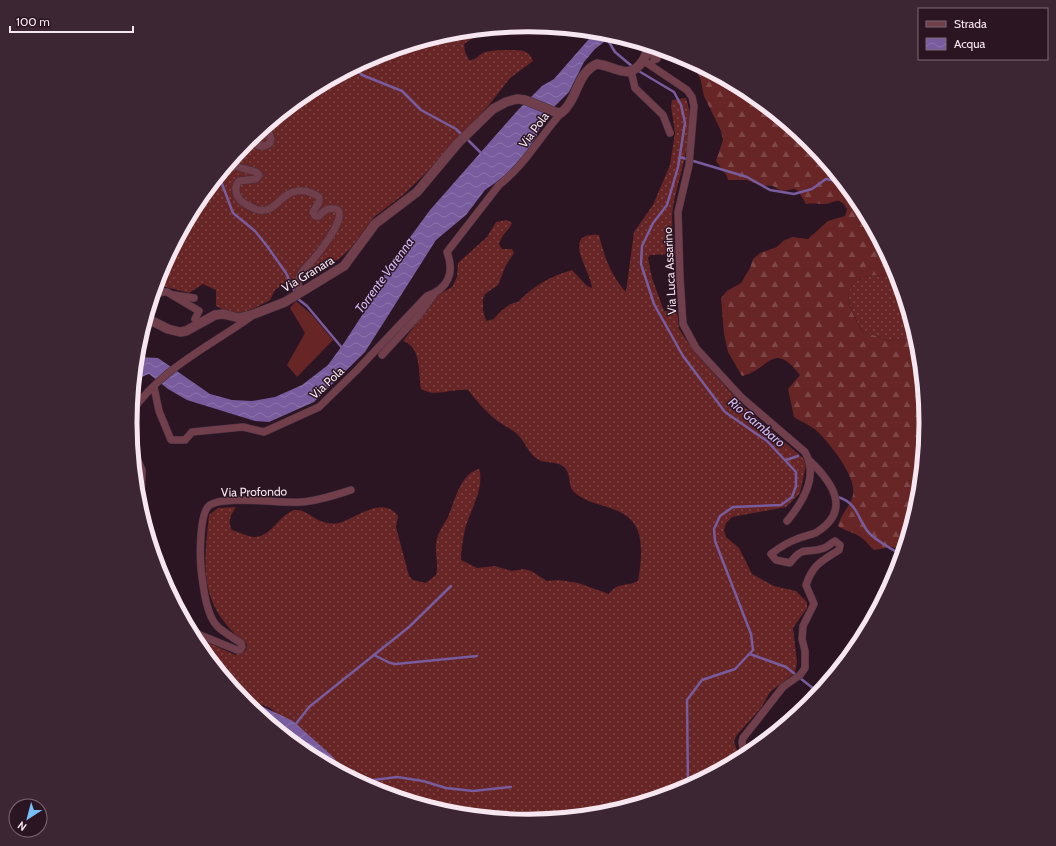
<svg xmlns="http://www.w3.org/2000/svg" width="1056" height="846" viewBox="0 0 1056 846" font-family="Cabin,sans-serif">
<style>
.grass{fill:url(#grass-dots)}
.forest{fill:url(#forest-firs)}
.garden{fill:#672526}
.water{fill:url(#water-waves)}
.lines{fill:none;stroke-linecap:round;stroke-linejoin:round}
.stream{stroke:#785c9d;stroke-width:2.5}
.minor-casing{stroke:#483240;stroke-width:8}
.tertiary-casing{stroke:#483240;stroke-width:10}
.minor{stroke:#713e4c;stroke-width:7}
.tertiary{stroke:#713e4c;stroke-width:9}
.labels{text-anchor:middle;stroke-width:3;stroke-linejoin:round;paint-order:stroke}
.street-label{font-size:12px;fill:#f6e6ef;stroke:#2c1523}
.water-label{font-size:13px;font-style:italic;fill:#d0baf1;stroke:#2c1523}
.rim{fill:none;stroke:#f6e6ef;stroke-width:5}
</style>
<defs>
<pattern id="grass-dots" width="8" height="8" patternUnits="userSpaceOnUse"><rect width="8" height="8" fill="#672526"/><path d="M2 2h.1M6 6h.1" fill="none" stroke="#7d4546" stroke-width="1.8" stroke-linecap="round"/></pattern>
<pattern id="forest-firs" width="22" height="20" patternUnits="userSpaceOnUse"><rect width="22" height="20" fill="#672526"/><path d="M5 1l3.5 6h-7zM16 11l3.5 6h-7z" fill="#7d4546"/></pattern>
<pattern id="water-waves" width="16" height="10" patternUnits="userSpaceOnUse"><rect width="16" height="10" fill="#785c9d"/><path d="M0 5q4-4 8 0t8 0" fill="none" stroke="#8c73ab"/></pattern>
</defs>
<rect width="100%" height="100%" fill="#2c1523"/>
<!-- grass -->
<path class="grass" d="M470,31L473,38L464,44L465,52L469,60C477,60 478,55 485,52C490,50 518,49 523,51C528,52 531,56 533,61L510,78L489,105L424,175L403,195L374,217L350,249L339,259L305,277L292,279L275,290L270,300L253,309L239,313L222,309L216,306V290L203,284L189,293L162,286L155,289L160,270L197,202L247,141L307,92L376,55L451,33Z
M686,98C699,135 675,179 672,217C672,229 674,242 675,254L650,255L648,258L652,278L664,311L677,312L679,329L694,351L742,405L804,459L806,465L800,493L786,507L732,517L726,523L724,530L726,537L739,548L752,574L774,586L796,591L807,602V608L793,628L797,662L795,673L770,692L761,708L736,736L734,742L740,759L680,791L605,813L528,821L450,813L375,791L353,779L270,708L240,696L197,644L192,635L235,655L246,650L247,645C199,605 203,573 209,515L218,508L236,507C231,515 227,521 232,530C239,532 248,537 255,537C273,536 280,512 296,510C309,509 319,529 342,522C359,516 383,496 398,516L396,527L409,576L413,580L426,583L436,575C439,565 435,555 436,545C437,533 443,526 448,517C455,501 460,474 479,469C485,487 470,511 465,529C463,539 461,549 461,560L477,568L495,566L512,571L524,569L531,571L547,581L559,580L578,583L609,594C617,582 626,587 638,581C641,565 644,539 635,525C622,504 591,508 574,492C567,485 572,474 564,467C557,460 545,465 536,458C528,452 525,442 518,435C511,428 502,425 495,419C485,411 476,400 468,390C452,388 436,398 421,389C418,373 422,347 403,341L438,295L452,287L457,277L458,263L487,237L496,222L507,220L512,223C508,232 503,232 499,244L502,249H512L514,253L506,265L498,285L485,294L483,299V310L486,321L494,319C500,312 508,303 518,302C533,286 551,276 572,270L587,286L592,288C590,269 560,232 599,235C604,256 611,276 626,292L634,232L653,205L670,165L675,133L671,106L672,100Z
M896,273L916,337L896,341L887,340L862,331C852,311 836,288 865,277C874,274 884,276 893,275Z"/>
<!-- forest -->
<path class="forest" d="M686,58L749,92L810,142L859,202L896,271V273L893,275C884,276 874,274 865,277C836,288 852,312 862,331L887,340L896,341L916,337L918,346L926,423L918,501L903,551L892,547L874,550C869,546 867,542 862,538C856,533 845,531 838,526C841,514 850,506 853,495C857,477 830,444 818,432C811,425 801,422 794,417L788,389L800,375C772,339 770,370 742,376L728,352L724,334L721,298L727,291L741,283L750,268L753,259L760,253L777,247L783,241L792,237L808,239L828,221L845,216L847,209C839,195 835,203 825,204C819,204 812,203 806,204L799,192L795,189L781,191L773,186L759,185L747,180H728L727,176L716,161L723,140L721,131L704,96L700,77Z"/>
<!-- garden -->
<path class="garden" d="M296,301L312,315L333,340L297,377L287,365L305,333L290,308Z"/>
<!-- water -->
<path class="water" d="M595,32L613,35L595,49L584,62L569,92L545,116L536,137L520,162L505,176L485,190L466,215L436,240L365,352L314,402L269,422L255,421L187,400L168,389L149,374L134,380L136,358L139,357L158,358L210,394L232,400L252,401L275,397L302,385L328,365L344,343L370,303L389,266L430,210L518,110L542,86L554,79Z
M240,696L293,721L331,755L353,779L316,759L308,750L280,732L246,704Z"/>
<g class="lines">
<!-- stream -->
<path class="stream" d="M606,37L615,52L633,67
M354,67L362,75L402,91L421,110L456,129L462,135
M637,70L674,92L681,105L685,123L678,167L667,205L653,223L642,246L641,264L654,304L683,356L725,412L767,441L796,472V486L792,497L781,505L733,507L720,516L714,529L715,541L751,634L753,650L735,669L702,680L687,700L688,786
M466,138L482,154
M680,157L747,177L770,190L794,194L812,189L826,179L842,182
M219,176L233,213L255,231L267,246L286,273L298,299L307,306L343,349
M786,460L798,456
M838,497C860,504 857,521 870,534C879,542 891,549 902,555
M750,654L786,667L819,693
M374,655L390,663L396,664L477,656
M295,725L309,707L409,627L451,586
M363,784L366,781L397,777L423,781L446,788L473,791L511,787"/>
<!-- minor casing -->
<g class="minor-casing">
<path id="minor" d="M654,47V60L657,59L659,49
M644,61L687,90L692,97L694,106L689,165L678,212L680,278L683,324L696,348L741,397L805,452C819,476 803,502 787,521
M631,71L635,88L663,115L670,133
M251,138C255,146 262,149 270,143L271,139L266,125
M233,158L238,167L256,172L259,175L256,179L239,181C235,186 235,190 237,195C240,202 245,204 251,207C274,220 279,192 298,191C305,190 313,193 319,197V202L313,212L315,216H319C322,213 325,209 329,209C357,204 320,252 315,257C311,263 304,268 301,274C297,281 298,285 300,292
M174,295L194,298
M152,297L162,292H167L199,311L195,319
M382,355L419,315L435,293
M154,387L159,411L171,440H185L192,432L243,427L264,432L319,407L357,370L427,296C448,289 455,273 447,252L499,185C524,166 540,137 561,113
M131,413C160,369 210,346 252,316
M133,450L142,470L141,506L148,526V534
M188,627L200,635L237,650H240L242,647L241,643C233,638 225,633 218,627C206,616 203,585 201,569C200,556 199,512 210,505C225,495 282,504 301,502C318,501 335,495 351,490
M744,756L742,742L743,738L783,687L800,675L805,668V651L802,639L803,626L814,604L806,585C813,564 822,561 839,550L840,545L835,541C831,543 828,547 824,548C807,555 804,544 790,563L776,560L771,554C779,548 787,542 797,539C803,536 812,535 817,532C852,510 832,482 810,461"/>
</g>
<!-- tertiary casing -->
<g class="tertiary-casing">
<path id="tertiary" d="M146,318L168,329L180,332L186,331L215,315L223,314L239,318L254,314L285,302L344,266L375,224L417,192L458,143L493,109L506,102L517,99L525,100L555,112L561,113C578,100 576,73 597,64C606,65 613,69 622,71C637,75 646,58 649,46"/>
</g>
<!-- minor -->
<use href="#minor" class="minor"/>
<!-- tertiary -->
<use href="#tertiary" class="tertiary"/>
</g>
<g class="labels">
<!-- street labels -->
<g class="street-label">
<text transform="translate(534 130) rotate(-53)" y="4">Via Pola</text>
<text transform="translate(670 271) rotate(-93)" y="4">Via Luca Assarino</text>
<text transform="translate(308 274) rotate(-31)" y="4">Via Granara</text>
<text transform="translate(327 383) rotate(-43)" y="4">Via Pola</text>
<text transform="translate(254 492) rotate(-1)" y="4">Via Profondo</text>
</g>
<!-- water labels -->
<g class="water-label">
<text transform="translate(384 275) rotate(-54)" y="5">Torrente Varenna</text>
<text transform="translate(757 422) rotate(40)" y="5">Rio Gambaro</text>
</g>
</g>
<!-- crop -->
<path d="M0 0H1056V846H0ZM137 423a391 391 0 1 1 782 0a391 391 0 1 1-782 0Z" fill="#3c2633" fill-rule="evenodd"/>
<path class="rim" d="M137 423a391 391 0 1 1 782 0a391 391 0 1 1-782 0Z"/>
<!-- legend -->
<rect x="918" y="8" width="130" height="52" fill="#2c1523" stroke="#7d6975"/>
<rect x="926" y="21" width="20" height="6" fill="#713e4c" stroke="#7d6975"/>
<text x="954" y="28" font-size="12" fill="#f6e6ef">Strada</text>
<rect x="926" y="38" width="20" height="12" fill="url(#water-waves)" stroke="#7d6975"/>
<text x="954" y="48" font-size="12" fill="#f6e6ef">Acqua</text>
<!-- north arrow -->
<g transform="translate(28 818) rotate(216)"><circle r="19" fill="#2c1523" stroke="#7d6975"/>
<path d="M0-3L7 15L0 10L-7 15Z" fill="#78bff7"/>
<text y="-6" font-size="11" font-weight="bold" text-anchor="middle" fill="#f6e6ef">N</text>
</g>
<!-- scale -->
<path d="M10 26v6h123v-6" fill="none" stroke="#f6e6ef" stroke-width="2"/>
<text x="16" y="26" font-size="12" fill="#f6e6ef" stroke="#2c1523" stroke-width="3" paint-order="stroke">100 m</text>
</svg>
